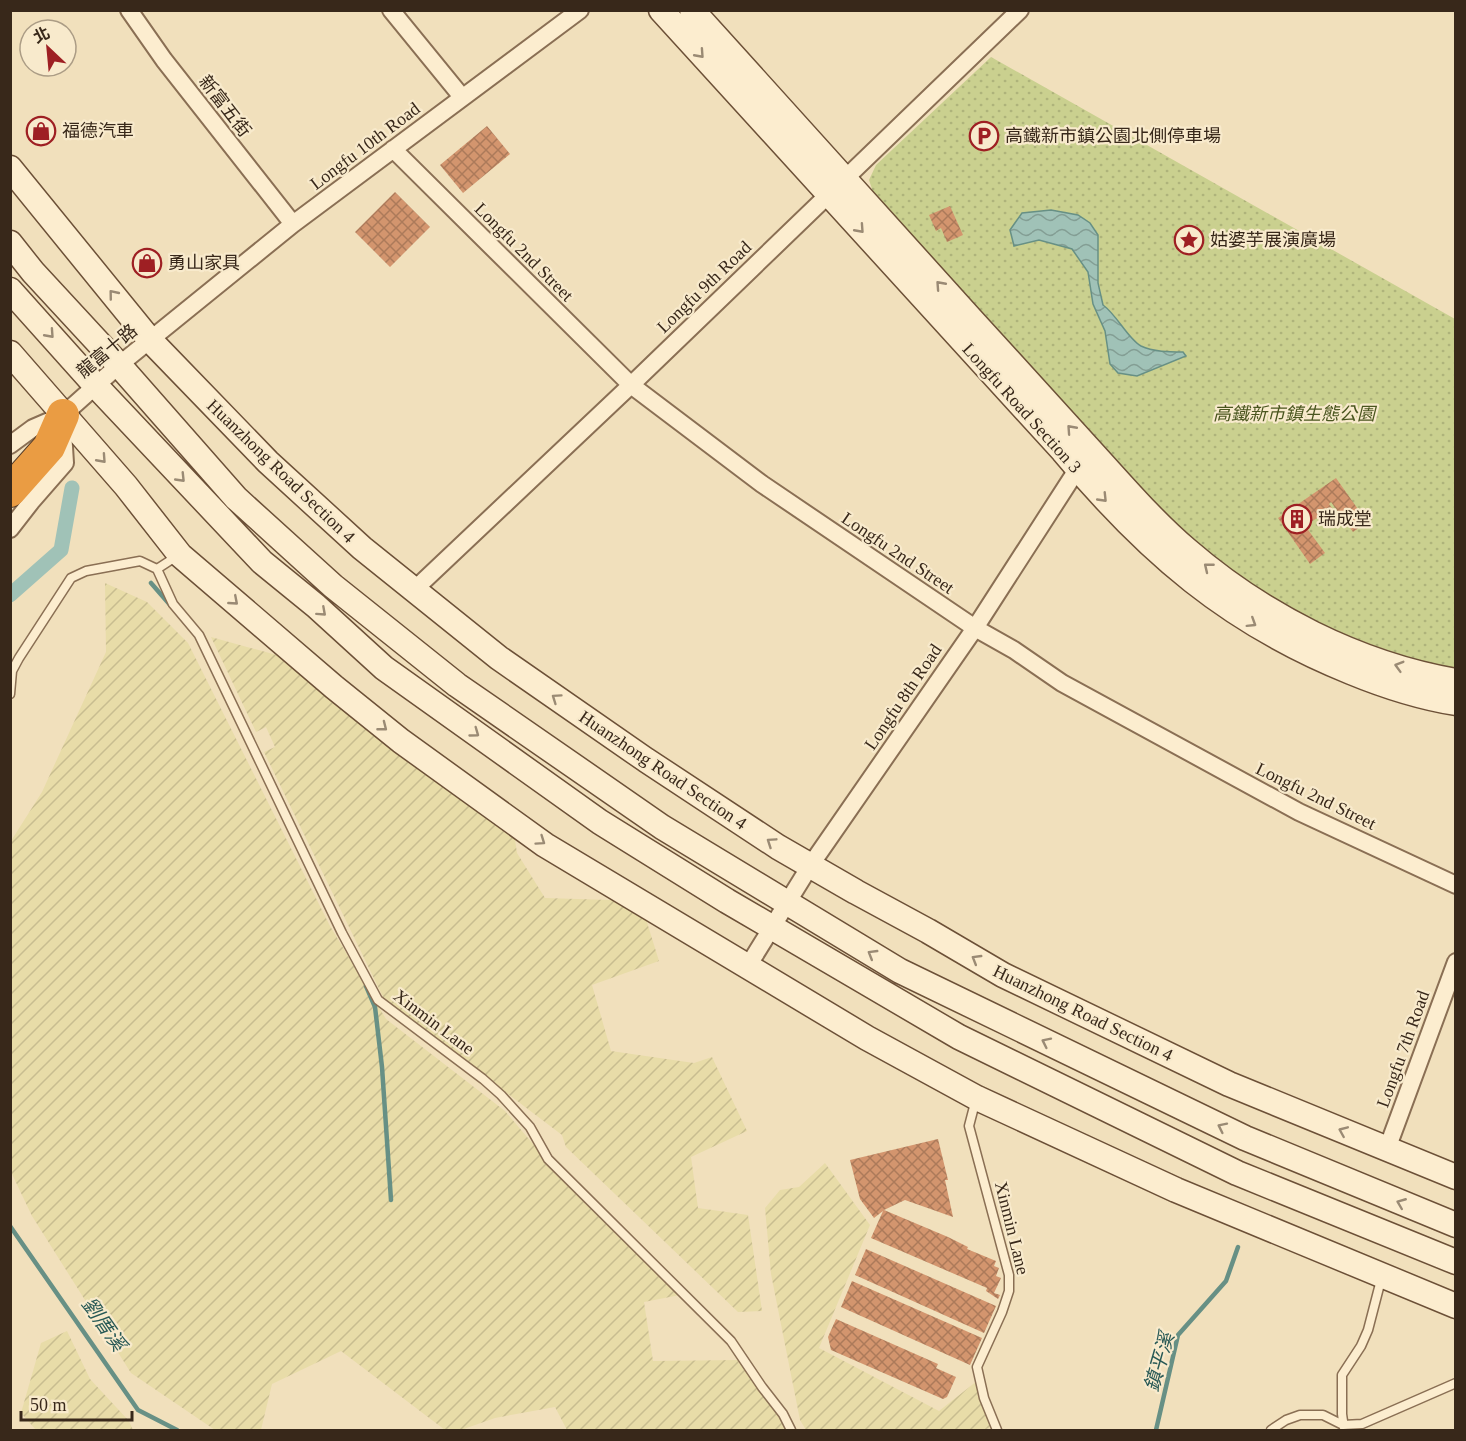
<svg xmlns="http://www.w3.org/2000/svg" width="1466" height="1441" viewBox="0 0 1466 1441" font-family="'Times New Roman','Noto Sans TC',serif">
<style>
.farmland{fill:url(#farmland-furrows)}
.grass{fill:url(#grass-dots)}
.water{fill:url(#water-waves);stroke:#679085;stroke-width:1.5}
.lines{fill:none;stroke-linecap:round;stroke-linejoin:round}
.stream{stroke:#679085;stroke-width:4.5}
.canal{stroke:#a0c2b7;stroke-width:15}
.building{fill:url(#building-cross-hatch)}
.lane-casing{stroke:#8a6f54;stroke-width:11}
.street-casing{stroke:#8a6f54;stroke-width:20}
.secondary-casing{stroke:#6c5037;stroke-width:27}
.highway-casing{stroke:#573d29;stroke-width:34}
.lane{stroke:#fcedcf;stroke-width:8}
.street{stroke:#fcedcf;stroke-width:16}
.secondary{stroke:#fcedcf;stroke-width:24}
.highway{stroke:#ea9c43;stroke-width:32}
.oneway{stroke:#9a8a74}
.labels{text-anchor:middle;stroke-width:4.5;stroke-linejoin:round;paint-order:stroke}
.street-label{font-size:18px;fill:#38281a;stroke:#f8eacc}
.poi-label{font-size:18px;fill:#38281a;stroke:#f8eacc;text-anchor:start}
.park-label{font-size:18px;font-style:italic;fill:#4a561f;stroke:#f8eacc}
.water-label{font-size:20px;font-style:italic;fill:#285955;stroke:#f8eacc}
</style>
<defs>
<pattern id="farmland-furrows" width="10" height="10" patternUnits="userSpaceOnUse" patternTransform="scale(1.5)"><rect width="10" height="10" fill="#e8dca8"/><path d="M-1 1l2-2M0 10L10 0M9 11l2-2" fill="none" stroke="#c8bd90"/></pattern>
<pattern id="grass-dots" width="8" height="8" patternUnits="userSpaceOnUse" patternTransform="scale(1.5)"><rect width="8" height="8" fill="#cad08f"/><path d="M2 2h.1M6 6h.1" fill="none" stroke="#aeb37b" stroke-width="1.8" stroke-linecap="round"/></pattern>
<pattern id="water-waves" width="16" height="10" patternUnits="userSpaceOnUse" patternTransform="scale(1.5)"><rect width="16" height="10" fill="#a0c2b7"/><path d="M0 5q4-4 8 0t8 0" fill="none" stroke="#839e94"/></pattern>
<pattern id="building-cross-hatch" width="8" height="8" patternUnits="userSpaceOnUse" patternTransform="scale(1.5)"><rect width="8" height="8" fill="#d3956e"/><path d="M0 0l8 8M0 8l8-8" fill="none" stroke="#ac7a5a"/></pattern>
</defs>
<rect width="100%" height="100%" fill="#f1e0bc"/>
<!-- farmland -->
<path class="farmland" d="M105,583L147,602L188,643L330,926L386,1019L505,1111L544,1157L680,1295L644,1302L653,1361L738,1360L789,1430H567L555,1407L495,1418L461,1430H445L341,1351L272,1384L261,1430H215L131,1373L32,1216L11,1172V841L42,792L106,652Z
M211,637L327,669L510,807L517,853L545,898L610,900L636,887L659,961L592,985L611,1051L694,1063L712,1057L747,1131L691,1157L698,1208L748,1215L762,1311L738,1312L566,1147L562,1135L385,1001L264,752L275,747L266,727L256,732Z
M825,1163L870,1225L819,1348L939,1411L977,1381L997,1427L980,1430H806L800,1420L771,1274L765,1208L780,1190L799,1187Z
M67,1331L90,1379L129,1421L133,1430H36L21,1413L41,1343Z"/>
<!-- grass -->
<path class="grass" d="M991,57L1455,319V670C1385,653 1318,627 1256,588C1221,566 1190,538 1160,510L874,195L869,180L876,165Z"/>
<!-- water -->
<path class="water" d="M1051,210L1078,215L1090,223L1098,235V283L1103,305C1117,315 1128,339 1141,346C1153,352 1170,352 1183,352L1186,356L1137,376L1118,373L1110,364L1105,331L1093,304L1088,272L1072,249L1039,240L1014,246L1010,230L1022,213Z"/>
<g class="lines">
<!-- stream -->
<path class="stream" d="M151,583L171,606
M366,986L375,1007L382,1067L391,1200
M10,1226L138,1410L177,1430
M1156,1430L1178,1335L1226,1281L1238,1247"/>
<!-- canal -->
<path class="canal" d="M10,595L61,550L72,488"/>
</g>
<!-- building -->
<path class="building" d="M487,126L510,154L463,193L440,165Z
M395,192L430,227L390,267L355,232Z
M950,206L963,235L947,242L941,228L936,231L929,215Z
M1336,478L1367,522L1353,532L1331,502L1329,504L1332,508L1308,524L1306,521L1303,523L1325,553L1310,564L1278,518Z
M938,1139L948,1180H945L953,1217L905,1200L884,1210L948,1237L968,1247L967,1249L996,1261L994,1266L999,1268L996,1276L1001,1278L994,1293L1000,1295L998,1299L986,1291L987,1288L871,1238L883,1211L874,1218L860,1199L850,1160Z
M866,1249L996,1306L984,1333L855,1275Z
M852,1281L982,1338L970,1365L841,1307Z
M836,1319L938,1364L936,1368L956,1377L947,1397L943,1399L831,1350L828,1337Z"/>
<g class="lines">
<!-- lane casing -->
<g class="lane-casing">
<path id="lane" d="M177,556L157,569L173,604L199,635L342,933L378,1000L483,1079L501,1095L530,1127L548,1159L731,1341L762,1387L783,1414L791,1430
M10,694L12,671L19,658L71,578L86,571L140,561L157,569
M976,1099L969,1126L1009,1275V1291L1002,1312L977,1367L984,1398L997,1430
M1344,1428L1342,1414V1375L1361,1346L1368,1330L1382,1276
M1271,1430L1286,1420L1300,1415H1323L1343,1425L1362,1424L1456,1383"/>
</g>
<!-- street casing -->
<g class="street-casing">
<path id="street" d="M129,10L164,60L293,224
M391,10L462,97
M393,149L631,385L762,484L975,628L1014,650L1062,683L1299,812L1456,885
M10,445L33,428L63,415L119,365L293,224L580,10
M10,529L31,502L65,463L63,431
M414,590L631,385L1020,10
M748,966L810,866L975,628L1082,462
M1387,1149L1456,962"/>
</g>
<!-- secondary casing -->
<g class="secondary-casing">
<path id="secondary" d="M661,10L1063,451C1147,552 1229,623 1351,672C1385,686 1419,697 1456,703
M692,10C785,113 878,216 971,319C1012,364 1053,409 1093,453C1124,487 1153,521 1187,550C1262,615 1358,664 1456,681
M10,168L150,340L268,462L362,548L499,658L646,760L778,847L856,892L928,931L1003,975L1229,1084L1456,1177
M10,243L33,272L119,365L236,498L333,586L457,685L662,827L900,971L1245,1138L1456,1225
M10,290L96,386L262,562L316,606L384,668L600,822L727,901L959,1037L1237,1173L1456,1262
M10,353L126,486L180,555L334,687L401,741L545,845L867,1038L977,1098L1176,1190L1456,1306"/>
</g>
<!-- highway casing -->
<g class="highway-casing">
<path id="highway" d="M10,491L49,447L63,415"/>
</g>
<!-- lane -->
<use href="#lane" class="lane"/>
<!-- street -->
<use href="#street" class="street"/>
<!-- secondary -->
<use href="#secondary" class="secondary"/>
<!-- highway -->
<use href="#highway" class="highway"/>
</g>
<!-- one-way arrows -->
<defs><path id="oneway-chevron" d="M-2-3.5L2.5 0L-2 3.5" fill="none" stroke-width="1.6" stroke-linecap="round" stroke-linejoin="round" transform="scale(1.5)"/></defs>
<g class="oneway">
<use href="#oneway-chevron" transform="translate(700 54) rotate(48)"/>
<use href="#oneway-chevron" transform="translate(860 229) rotate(48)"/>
<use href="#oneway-chevron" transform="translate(940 285) rotate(-132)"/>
<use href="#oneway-chevron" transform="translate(113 294) rotate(-129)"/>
<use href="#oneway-chevron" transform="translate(50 334) rotate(48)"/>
<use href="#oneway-chevron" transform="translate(1071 429) rotate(-132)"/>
<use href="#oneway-chevron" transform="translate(102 459) rotate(48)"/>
<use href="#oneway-chevron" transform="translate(181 478) rotate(46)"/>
<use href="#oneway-chevron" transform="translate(1103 498) rotate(46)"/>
<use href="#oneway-chevron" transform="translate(1208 567) rotate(-141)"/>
<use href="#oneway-chevron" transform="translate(234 601) rotate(41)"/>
<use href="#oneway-chevron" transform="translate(322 612) rotate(42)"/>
<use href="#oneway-chevron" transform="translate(1252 623) rotate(32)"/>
<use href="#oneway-chevron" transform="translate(1399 666) rotate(-164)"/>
<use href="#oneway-chevron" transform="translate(556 698) rotate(-145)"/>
<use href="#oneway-chevron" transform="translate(383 727) rotate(38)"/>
<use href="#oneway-chevron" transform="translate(475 733) rotate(36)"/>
<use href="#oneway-chevron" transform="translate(541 841) rotate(35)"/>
<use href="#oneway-chevron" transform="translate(771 842) rotate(-146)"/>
<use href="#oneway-chevron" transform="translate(872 954) rotate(-149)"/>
<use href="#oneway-chevron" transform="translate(976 959) rotate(-149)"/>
<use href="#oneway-chevron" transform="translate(1046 1042) rotate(-154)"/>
<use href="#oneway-chevron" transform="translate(1222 1127) rotate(-154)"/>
<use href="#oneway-chevron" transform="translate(1343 1131) rotate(-157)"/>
<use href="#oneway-chevron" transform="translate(1401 1203) rotate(-158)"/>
</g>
<!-- icons -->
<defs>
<g id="shop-ring" transform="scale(1.5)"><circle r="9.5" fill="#f8eacc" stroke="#9e1f23" stroke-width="1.5"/><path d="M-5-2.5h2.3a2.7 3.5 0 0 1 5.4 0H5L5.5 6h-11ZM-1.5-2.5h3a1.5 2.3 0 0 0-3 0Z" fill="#9e1f23"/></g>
<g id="parking-ring" transform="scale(1.5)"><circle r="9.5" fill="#f8eacc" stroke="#9e1f23" stroke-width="1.5"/><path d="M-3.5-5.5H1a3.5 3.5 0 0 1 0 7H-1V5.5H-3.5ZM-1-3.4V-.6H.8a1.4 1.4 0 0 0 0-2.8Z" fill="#9e1f23"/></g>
<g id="sight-ring" transform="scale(1.5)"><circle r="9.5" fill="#f8eacc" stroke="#9e1f23" stroke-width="1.5"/><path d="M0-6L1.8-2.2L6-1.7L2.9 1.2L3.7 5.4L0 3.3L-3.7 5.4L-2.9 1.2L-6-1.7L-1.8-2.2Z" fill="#9e1f23"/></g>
<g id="building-ring" transform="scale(1.5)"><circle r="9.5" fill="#f8eacc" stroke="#9e1f23" stroke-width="1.5"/><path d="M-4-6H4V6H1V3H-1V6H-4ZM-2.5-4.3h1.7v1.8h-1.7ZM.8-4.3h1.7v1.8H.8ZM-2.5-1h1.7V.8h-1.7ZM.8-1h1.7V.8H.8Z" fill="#9e1f23"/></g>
</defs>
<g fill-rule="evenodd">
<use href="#shop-ring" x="41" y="131"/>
<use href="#parking-ring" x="984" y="136"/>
<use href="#sight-ring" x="1189" y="240"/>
<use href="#shop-ring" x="147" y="263"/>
<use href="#building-ring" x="1297" y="519"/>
</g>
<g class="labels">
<!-- street labels -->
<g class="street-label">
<text transform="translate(225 106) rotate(52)" y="6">新富五街</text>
<text transform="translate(365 146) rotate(-37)" y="6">Longfu 10th Road</text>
<text transform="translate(524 252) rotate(45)" y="6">Longfu 2nd Street</text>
<text transform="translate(704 287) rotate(-44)" y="6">Longfu 9th Road</text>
<text transform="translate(107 351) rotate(-40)" y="6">龍富十路</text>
<text transform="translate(1022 408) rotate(48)" y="6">Longfu Road Section 3</text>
<text transform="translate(281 471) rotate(44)" y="6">Huanzhong Road Section 4</text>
<text transform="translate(898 553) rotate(34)" y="6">Longfu 2nd Street</text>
<text transform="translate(903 697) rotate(-56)" y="6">Longfu 8th Road</text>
<text transform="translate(663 770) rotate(34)" y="6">Huanzhong Road Section 4</text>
<text transform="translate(1316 796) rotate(26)" y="6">Longfu 2nd Street</text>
<text transform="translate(1083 1013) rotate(26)" y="6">Huanzhong Road Section 4</text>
<text transform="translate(434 1022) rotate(37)" y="6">Xinmin Lane</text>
<text transform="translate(1403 1049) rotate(-70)" y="6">Longfu 7th Road</text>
<text transform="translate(1012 1228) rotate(76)" y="6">Xinmin Lane</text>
</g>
<!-- poi labels -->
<g class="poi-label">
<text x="62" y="137">福德汽車</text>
<text x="1005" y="142">高鐵新市鎮公園北側停車場</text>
<text x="1210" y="246">姑婆芋展演廣場</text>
<text x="168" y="269">勇山家具</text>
<text x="1318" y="525">瑞成堂</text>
</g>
<!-- park labels -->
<g class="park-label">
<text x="1294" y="420">高鐵新市鎮生態公園</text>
</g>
<!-- water labels -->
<g class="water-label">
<text transform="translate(104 1324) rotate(55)" y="7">劉厝溪</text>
<text transform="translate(1159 1362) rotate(-74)" y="7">鎮平溪</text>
</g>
</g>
<!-- border -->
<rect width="1466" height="1441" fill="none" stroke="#38281a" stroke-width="24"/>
<!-- north arrow -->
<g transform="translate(48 48) rotate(334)"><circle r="28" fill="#f8eacc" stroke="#ab9c85" stroke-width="1.5"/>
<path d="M0-4.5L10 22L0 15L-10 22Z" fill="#9e1f23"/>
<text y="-9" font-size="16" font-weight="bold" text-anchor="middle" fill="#38281a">北</text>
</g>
<!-- scale -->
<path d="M21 1411v9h111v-9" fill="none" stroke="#38281a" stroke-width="3"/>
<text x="30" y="1411" font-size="18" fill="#38281a" stroke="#f8eacc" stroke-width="4.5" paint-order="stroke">50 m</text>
</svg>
